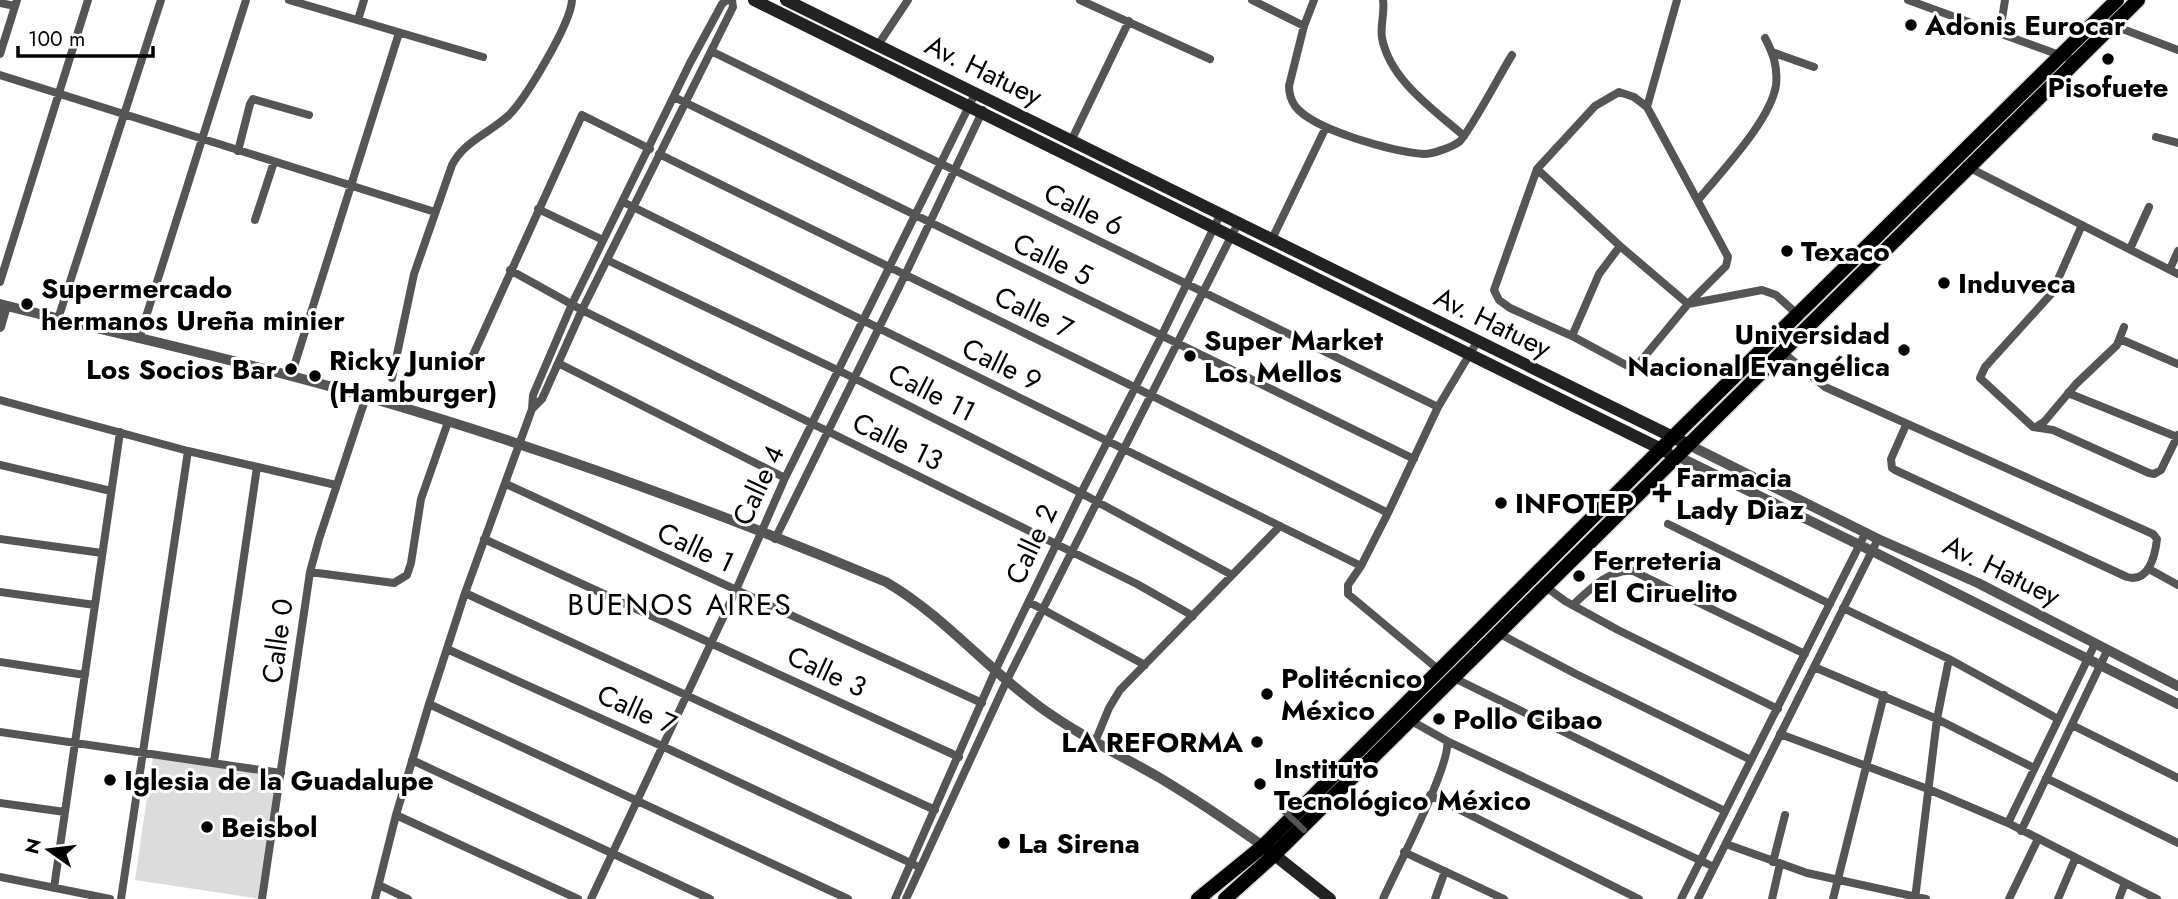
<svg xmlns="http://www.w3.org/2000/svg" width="2178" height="899" viewBox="0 0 2178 899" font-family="Jost,sans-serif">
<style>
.green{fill:#dcdcdc}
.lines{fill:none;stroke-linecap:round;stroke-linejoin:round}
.trunk-casing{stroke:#dbdbdb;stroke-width:17}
.minor{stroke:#555;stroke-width:8}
.tertiary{stroke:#555;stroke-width:10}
.secondary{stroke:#222;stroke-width:12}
.trunk{stroke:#000;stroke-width:14}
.pedestrian-bridge{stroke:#555;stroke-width:6}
.poi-dot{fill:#000;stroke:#fff;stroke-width:2.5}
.labels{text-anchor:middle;stroke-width:6;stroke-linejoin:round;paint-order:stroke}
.poi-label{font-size:28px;font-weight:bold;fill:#000;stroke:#fff;text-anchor:start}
.street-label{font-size:28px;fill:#000;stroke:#fff}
.neighbourhood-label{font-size:30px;letter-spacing:2px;fill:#000;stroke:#fff}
</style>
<rect width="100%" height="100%" fill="#fff"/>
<!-- green -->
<path class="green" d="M153,756L279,774L261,899L135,880Z"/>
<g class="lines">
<!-- trunk casing -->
<g class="trunk-casing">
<path id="trunk" d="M1198,899L1263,846L1673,437L2117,0
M1225,899L1274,855L2138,0"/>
</g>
<!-- minor -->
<path class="minor" d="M289,0L483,57
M1080,0L1210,59
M1252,0L1304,26
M1314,0L1304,26L1289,86C1289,93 1291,100 1295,106C1313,130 1394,152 1424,154C1433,154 1452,147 1459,142C1468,135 1503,69 1512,55
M1383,0C1385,13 1380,25 1382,38C1390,80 1433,109 1464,136
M1908,0L2076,61
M0,3L15,6
M358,20L364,0
M2112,25L2178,50
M2000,32L2005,0
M878,45L908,0
M711,51L1438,407
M1772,52L1814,67
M0,54L17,0
M0,75L435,212
M1619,92L1634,97L1647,107L1728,257L1726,266L1688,304L1640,362L1634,366L1626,365L1572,336L1510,308L1499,300L1494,290L1537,169L1595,106Z
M674,97L1414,459
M1647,107L1677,0
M2156,137L2178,143
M1072,139L1129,21
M238,151L250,104L253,99L309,115
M659,154C902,274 1146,391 1388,513
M1966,166L2178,274
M1537,169L1620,246L1688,304L1762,290L1776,295L1797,314
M1698,200C1721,172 1771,120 1776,85C1778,67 1773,53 1765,38
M623,202L1361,566
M538,209L603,240
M255,220L274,162
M2082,225L2052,293L1985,367L1980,378L2033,427L2053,430L2149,473L2154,474L2161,470L2178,435
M1272,239L1326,127
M2130,249L2149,207
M607,260L854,378L1081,493L1232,575
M2170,269L2178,251
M510,270L582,310L1137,584L1193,616
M0,282L88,0
M58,319L161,0
M1572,336L1599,274L1620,246
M139,339L246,0
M2120,339L2178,364
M1780,350L1825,387L2153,534L2157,539C2155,557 2148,583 2127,577L1895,470L1892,468L1891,459L1906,425
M558,363L785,478
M469,364L582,115L650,149
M291,376L399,33
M392,378L414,274L452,165C464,141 490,133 509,115C526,98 571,23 572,0
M2068,393L2177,437
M0,400L188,451L336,485
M532,409L542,399L582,310L733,7L732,0
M2036,427L2044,422L2076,384L2117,345L2124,327
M0,465L111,491
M506,484L982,703
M1668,524L1830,604
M0,539L102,553
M484,539L959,757
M775,539L905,275L983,110
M2149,569L2178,585
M310,572L394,583L407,575L411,563L421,499L448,422
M1546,587L1565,601L1618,630L1778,709
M0,592L95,605
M465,593L935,810
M1029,602L1145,665
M1573,605C1588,591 1610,568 1633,571L1805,654
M1843,608L1949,659L2058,719
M1498,633L1576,674L1751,760
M447,649L662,746L915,865
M0,662L85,675
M1814,667L1937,719L2034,768
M1439,670L1348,594V585L1361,566L1388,513L1438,407L1477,342
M1452,677L1725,811
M429,704L848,899
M1408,719L1447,741L1714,867
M2072,725L2178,778
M0,732L281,773
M1780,734L1928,789L2008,823L2157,899
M1095,742L1109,708L1120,690L1280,526
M412,760L710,899
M214,762L257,467
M2046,778L2178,843
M1430,795L1639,899
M0,803L65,812
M396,815L578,899
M2008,823L2095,644
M2021,831L2107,651
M1726,844L1807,873L1926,899
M1404,852L1504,899
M1773,862L1785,815
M0,877L110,899
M379,885L408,899
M54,888L120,432
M121,899L188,451
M262,899L310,572L319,539L366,397
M375,899L396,815L429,704L465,593L532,409L533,395L572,304L690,63L722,4L727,0
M591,899L736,590L785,478L975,94
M895,899L996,669L1081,493L1161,337L1221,213
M906,899L1007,680L1238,223
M1383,899C1395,872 1452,763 1447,741
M1435,899L1445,871
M1681,899L1866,532
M1698,899L1878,539
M1772,899L1780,864
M1833,899L1884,695
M1915,899L1937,719L1949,659
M2009,899L2038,839
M2058,899L2075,859
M2119,899L2125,883"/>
<!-- tertiary -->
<path class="tertiary" d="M0,304C121,335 244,361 364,396C541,447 716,511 886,582C944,616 986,668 1040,707C1077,734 1120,755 1160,778C1195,799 1229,822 1263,846
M0,327L6,306
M1689,445L1878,539L1978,583L2178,686
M1677,456L1872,551L2178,704"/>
<!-- secondary -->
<path class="secondary" d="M754,0L1667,452
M786,0L1689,445
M1267,849L1330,899"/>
<!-- trunk -->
<use href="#trunk" class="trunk"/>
<!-- pedestrian-bridge -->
<path class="pedestrian-bridge" d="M1285,812L1304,830"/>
</g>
<!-- markers -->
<g class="poi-dot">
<circle cx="1911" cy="25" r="7"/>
<circle cx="2108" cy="59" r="7"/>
<circle cx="1787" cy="251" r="7"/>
<circle cx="1944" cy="283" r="7"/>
<circle cx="27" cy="304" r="7"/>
<circle cx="1904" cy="350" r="7"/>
<circle cx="1190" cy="356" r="7"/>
<circle cx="291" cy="369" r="7"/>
<circle cx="315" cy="376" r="7"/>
<path d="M1658.5 482.5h7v7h7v7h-7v7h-7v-7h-7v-7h7z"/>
<circle cx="1501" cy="503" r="7"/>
<circle cx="1579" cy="576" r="7"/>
<circle cx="1267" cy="694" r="7"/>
<circle cx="1439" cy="719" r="7"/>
<circle cx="1257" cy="742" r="7"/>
<circle cx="110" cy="780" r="7"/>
<circle cx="1260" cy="784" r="7"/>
<circle cx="207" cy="827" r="7"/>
<circle cx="1004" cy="843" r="7"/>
</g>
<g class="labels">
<!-- poi labels -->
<g class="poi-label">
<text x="1925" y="35">Adonis Eurocar</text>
<text x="2108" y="97" text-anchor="middle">Pisofuete</text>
<text x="1801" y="261">Texaco</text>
<text x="1958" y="293">Induveca</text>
<text x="41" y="298">Supermercado<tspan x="41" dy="32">hermanos Ureña minier</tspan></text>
<text x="1890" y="344" text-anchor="end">Universidad<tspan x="1890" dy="32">Nacional Evangélica</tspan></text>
<text x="1204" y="350">Super Market<tspan x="1204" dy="32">Los Mellos</tspan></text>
<text x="329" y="370">Ricky Junior<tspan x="329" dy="32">(Hamburger)</tspan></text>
<text x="277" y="379" text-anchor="end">Los Socios Bar</text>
<text x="1676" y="487">Farmacia<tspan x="1676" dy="32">Lady Diaz</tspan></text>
<text x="1515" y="513">INFOTEP</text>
<text x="1593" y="570">Ferreteria<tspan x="1593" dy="32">El Ciruelito</tspan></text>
<text x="1281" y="688">Politécnico<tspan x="1281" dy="32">México</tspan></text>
<text x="1453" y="729">Pollo Cibao</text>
<text x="1243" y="752" text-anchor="end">LA REFORMA</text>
<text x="1274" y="778">Instituto<tspan x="1274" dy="32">Tecnológico México</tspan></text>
<text x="124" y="790">Iglesia de la Guadalupe</text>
<text x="221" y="837">Beisbol</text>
<text x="1018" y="853">La Sirena</text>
</g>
<!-- street labels -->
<g class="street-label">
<text transform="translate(984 70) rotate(26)" y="10">Av. Hatuey</text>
<text transform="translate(1084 209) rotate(26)" y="10">Calle 6</text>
<text transform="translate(1053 259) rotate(26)" y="10">Calle 5</text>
<text transform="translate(1034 312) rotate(26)" y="10">Calle 7</text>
<text transform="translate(1493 322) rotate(26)" y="10">Av. Hatuey</text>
<text transform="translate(1002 364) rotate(26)" y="10">Calle 9</text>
<text transform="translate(932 392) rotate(27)" y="10">Calle 11</text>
<text transform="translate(898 441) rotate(26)" y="10">Calle 13</text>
<text transform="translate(758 485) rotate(-65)" y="10">Calle 4</text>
<text transform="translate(1031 544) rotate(-65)" y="10">Calle 2</text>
<text transform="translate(696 547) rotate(25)" y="10">Calle 1</text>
<text transform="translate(2002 570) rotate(26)" y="10">Av. Hatuey</text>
<text transform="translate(277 641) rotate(-82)" y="10">Calle 0</text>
<text transform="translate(827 671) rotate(25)" y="10">Calle 3</text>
<text transform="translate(637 709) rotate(24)" y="10">Calle 7</text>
</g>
<!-- neighbourhood labels -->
<g class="neighbourhood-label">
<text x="680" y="615">BUENOS AIRES</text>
</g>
</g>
<!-- north arrow -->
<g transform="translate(49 850) rotate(284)" stroke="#ffffff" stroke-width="5" paint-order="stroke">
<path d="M0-5L12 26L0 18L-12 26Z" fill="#000000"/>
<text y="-10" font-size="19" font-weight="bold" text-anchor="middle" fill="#000000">N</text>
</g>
<!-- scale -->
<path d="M18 46v10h135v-10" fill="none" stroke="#000000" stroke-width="3.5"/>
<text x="28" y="46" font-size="21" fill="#000000" stroke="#ffffff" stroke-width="5" paint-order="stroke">100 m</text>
</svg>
